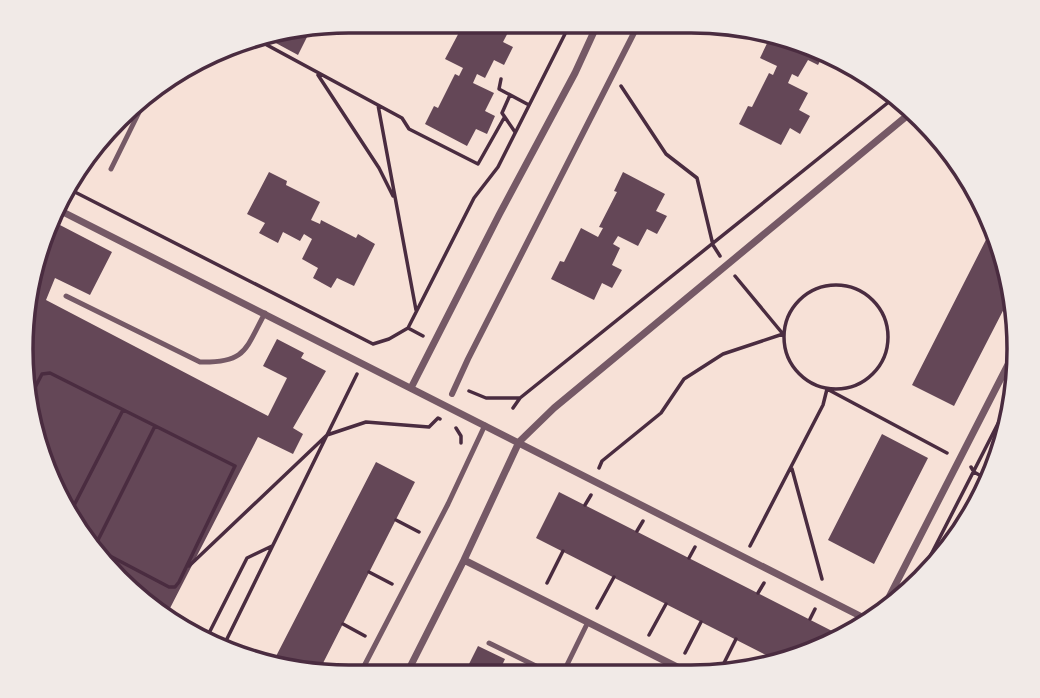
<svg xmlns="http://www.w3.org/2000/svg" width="1040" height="698" viewBox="0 0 1040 698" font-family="Mulish,sans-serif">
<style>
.building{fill:#644757}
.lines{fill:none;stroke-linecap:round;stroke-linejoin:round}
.path{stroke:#4a2c40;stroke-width:3.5}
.service{stroke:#755966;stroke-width:5}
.pedestrian{stroke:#755966;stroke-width:6}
.minor{stroke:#755966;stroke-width:7}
.rim{fill:none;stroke:#4a2c40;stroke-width:3.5}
</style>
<rect width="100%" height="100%" fill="#f7e1d7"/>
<!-- building -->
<path class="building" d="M464,23H508L512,25L503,42L513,47L504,65L494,60L485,78L477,74L473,83L494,93L485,111L495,116L487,134L476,129L467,146L425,124L434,106L438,108L455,74L459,76L463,68L445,59Z
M312,27L298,55L261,35Z
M772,33L825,51L818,65L808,60L798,77L792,74L788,83L808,93L799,110L810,116L800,134L790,128L781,145L739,124L748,106L752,107L769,73L773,75L777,66L760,58Z
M269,172L287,181L286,185L320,202L311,220L320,224L321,220L356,238L358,234L375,244L354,286L337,278L331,288L313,278L318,268L302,259L312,239L304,234L300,241L283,232L278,243L259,233L265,223L247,214Z
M623,172L665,194L656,211L667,216L657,234L647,229L638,246L618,236L613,244L620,248L612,265L622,270L612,288L602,283L594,300L551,279L560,261L564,262L581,228L598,237L603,228L599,227L617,192L614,191Z
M58,224L112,252L90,295L55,278L46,300L268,416L287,378L263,366L277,339L304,353L301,358L326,371L293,428L303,434L293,454L258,437L166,616L117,581L65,513L27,413L22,327L36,267Z
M994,224L1009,299L954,406L912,385Z
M882,434L928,458L874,564L828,540Z
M376,462L415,482L319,671H286L271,666Z
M559,492L836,633L832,642L817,652L776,660L536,538Z
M478,646L505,659L498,674H464Z"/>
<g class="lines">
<!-- path -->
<path class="path" d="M252,37L402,118L409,129L478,164L504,118
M318,75L379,168L393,196
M501,79L499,89L529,105
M621,86L666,154L697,178L713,245L720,256
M510,95L502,113L515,132
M378,105L416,310
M918,125L966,181
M67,188L373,344L389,339L408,328
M784 337a52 52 0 1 1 104 0a52 52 0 1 1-104 0Z
M423,336L408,328L474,198L498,167L570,24
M469,391L486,398H520L895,97
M27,403L42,374L50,373L235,466L179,582L175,587H169L91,546
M513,408L520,398
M456,428L461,436V443
M971,467L974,472L990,481
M599,468L602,461L661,413L684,379L723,354L783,334L735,276
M792,469L822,579
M585,505L591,495
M68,517L123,410
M396,520L419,532
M637,531L643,521
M750,546L823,405L827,389L947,453
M94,548L155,426
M689,558L695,547
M189,566L327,435L357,374
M369,572L392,584
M547,583L563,551
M915,586L1008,404
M758,593L764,583
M597,608L614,577
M810,619L815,609
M343,624L365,636
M649,635L666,604
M204,643L247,558L272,546
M222,649L327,435L366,422L429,427L438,418L440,419
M685,653L701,622
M720,671L736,639"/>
<!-- service -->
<path class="service" d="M111,169L149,92
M66,296L200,362C246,363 245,350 265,313
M489,643L544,670L563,673L588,622
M361,672L448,504L485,425"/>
<!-- pedestrian -->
<path class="pedestrian" d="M452,394L468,359L638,25"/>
<!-- minor -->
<path class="minor" d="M55,208L866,619
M411,388L499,215L575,73L597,25
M464,560L695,676
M884,607L1018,345
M407,673L464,560L519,442L554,408L914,110"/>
</g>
<!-- crop -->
<path d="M0 0H1040V698H0ZM349 33H691A316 316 0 0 1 1007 349V349A316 316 0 0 1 691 665H349A316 316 0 0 1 33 349V349A316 316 0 0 1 349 33Z" fill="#f1eae7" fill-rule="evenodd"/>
<path class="rim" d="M349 33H691A316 316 0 0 1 1007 349V349A316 316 0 0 1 691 665H349A316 316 0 0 1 33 349V349A316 316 0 0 1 349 33Z"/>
</svg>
